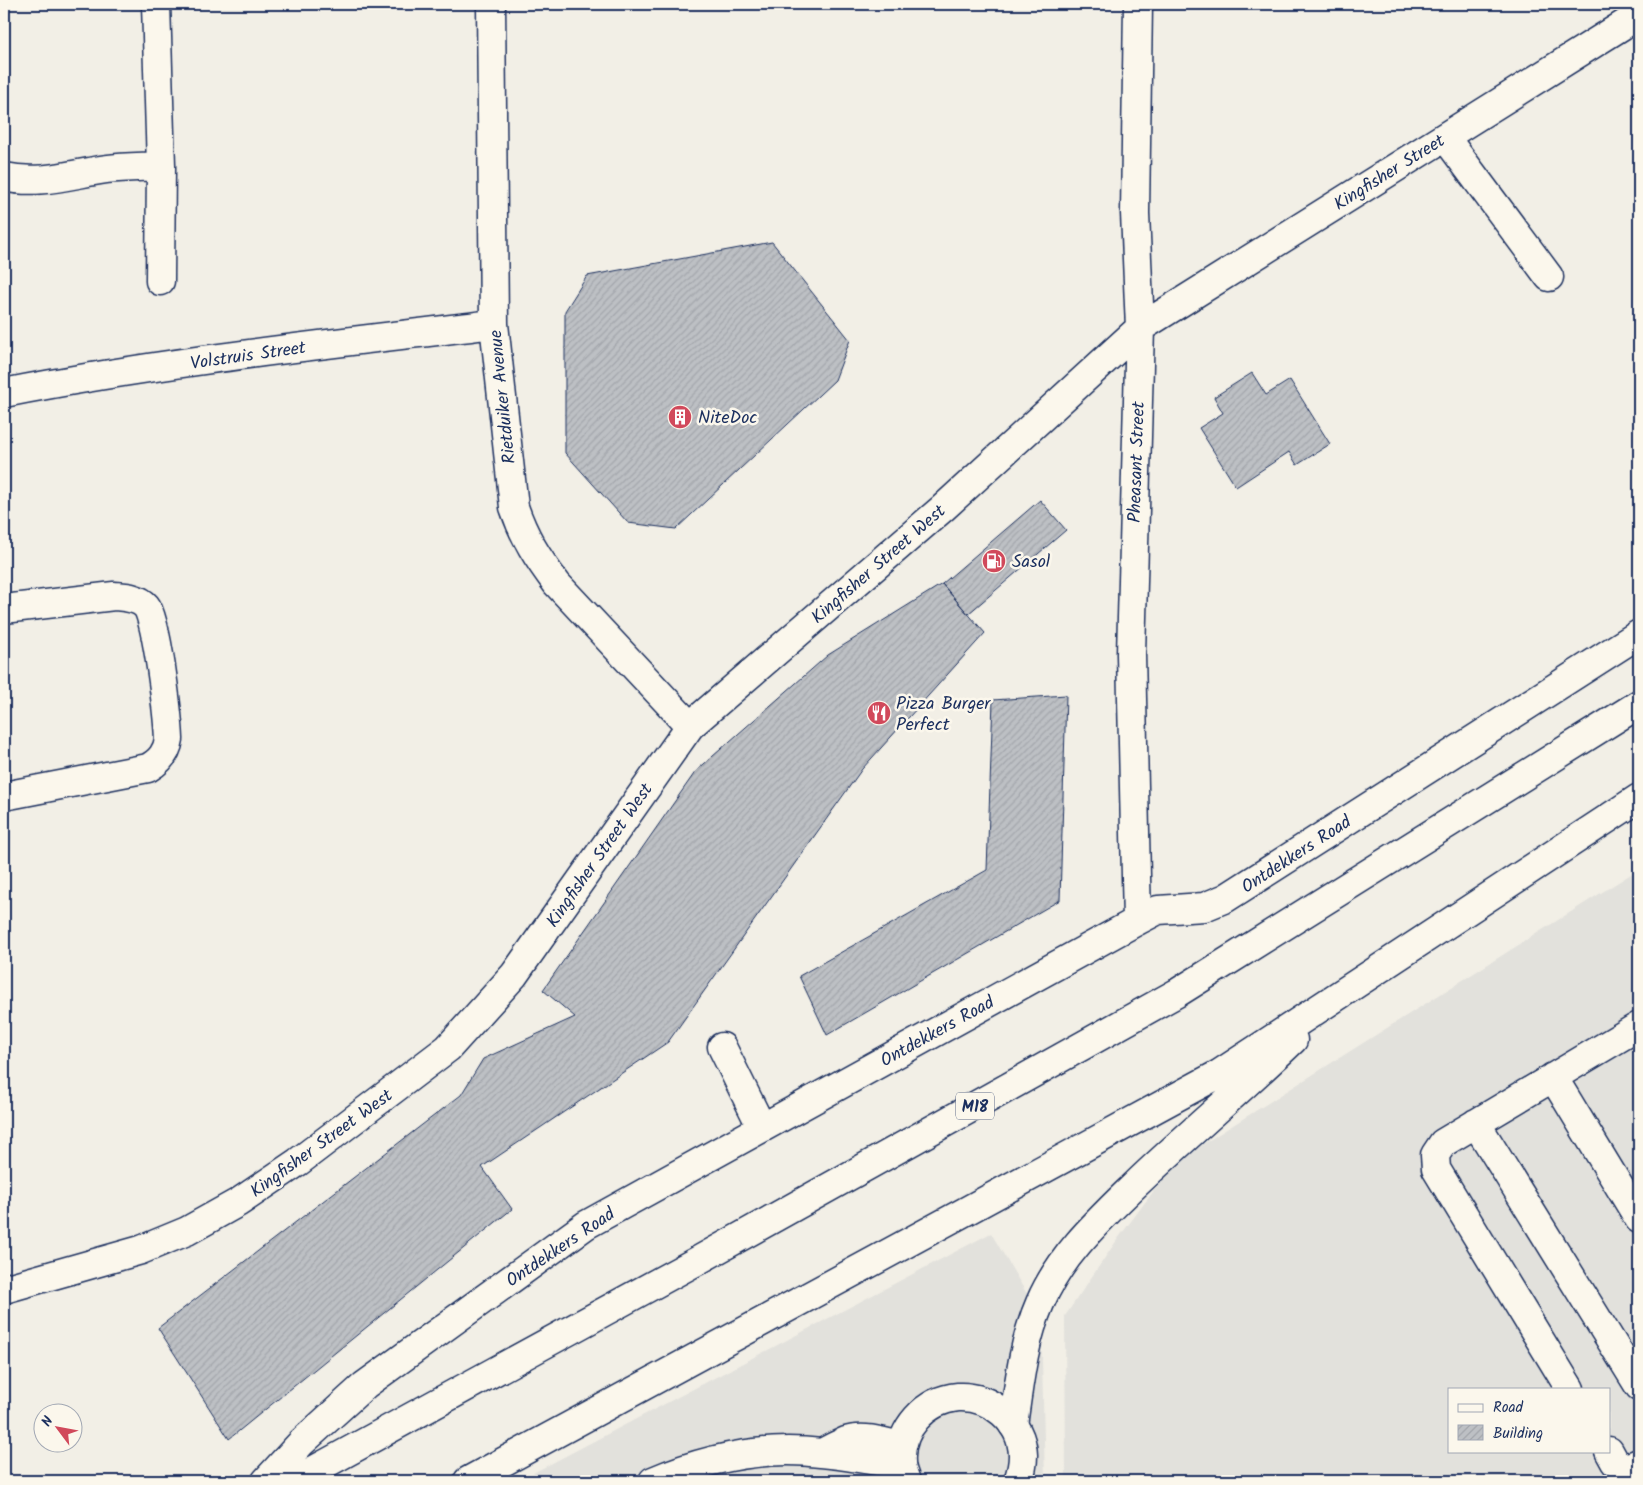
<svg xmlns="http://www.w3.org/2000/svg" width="1643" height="1485" viewBox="0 0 1643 1485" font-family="Kalam,sans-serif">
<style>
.built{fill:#e2e1dc;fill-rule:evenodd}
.building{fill:url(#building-hatch);stroke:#1b2f5e}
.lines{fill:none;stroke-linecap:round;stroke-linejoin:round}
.minor-casing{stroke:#1b2f5e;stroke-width:31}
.major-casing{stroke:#1b2f5e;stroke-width:31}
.minor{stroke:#fbf7ec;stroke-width:28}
.major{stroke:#fbf7ec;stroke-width:28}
.labels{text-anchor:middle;stroke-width:5;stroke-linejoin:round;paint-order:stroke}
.shield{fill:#fbf7ec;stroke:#5e6b89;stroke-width:1}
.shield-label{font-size:16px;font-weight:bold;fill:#1b2f5e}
.street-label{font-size:18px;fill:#1b2f5e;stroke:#fbf7ec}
.poi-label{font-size:18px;fill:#1b2f5e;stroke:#fbf7ec;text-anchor:start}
</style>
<defs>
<pattern id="building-hatch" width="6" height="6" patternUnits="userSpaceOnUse" patternTransform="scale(1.25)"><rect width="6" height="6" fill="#bdc0c4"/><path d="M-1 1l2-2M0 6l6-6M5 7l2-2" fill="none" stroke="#a2a5ab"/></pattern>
</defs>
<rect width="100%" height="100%" fill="#f2efe6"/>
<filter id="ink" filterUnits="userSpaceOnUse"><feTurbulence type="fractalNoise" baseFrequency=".02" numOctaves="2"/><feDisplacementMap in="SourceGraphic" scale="10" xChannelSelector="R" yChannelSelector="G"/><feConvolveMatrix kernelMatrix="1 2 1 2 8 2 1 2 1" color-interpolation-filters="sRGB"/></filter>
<g filter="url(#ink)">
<!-- built -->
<path class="built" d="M1639,869V1481H1066L1065,1316L1117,1240L1176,1161ZM1449,1389H1609V1451H1449Z
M991,1233L1041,1318L1045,1481H518Z"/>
<!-- building -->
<path class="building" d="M772,242L850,340L835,380L676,529L628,523L565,453V311L587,276Z
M1252,373L1266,395L1290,380L1330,444L1297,465L1289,452L1236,487L1199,428L1223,413L1214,397Z
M1040,500L1066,530L968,614L942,584Z
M942,584L985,633L862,769L668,1042L482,1167L512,1209L229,1439L158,1328L461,1095L483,1059L575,1017L543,990L696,771L828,655Z
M1066,695L1060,900L827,1035L799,976L987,870L993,700Z"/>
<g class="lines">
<!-- minor casing -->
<g class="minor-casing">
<path id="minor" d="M156,4L161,166L160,281
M491,4L494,324L514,507C524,537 538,559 557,584L690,726
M1445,137L1549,277
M4,177C40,185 71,174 107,169C124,167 143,167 161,166
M4,393C166,361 330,344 494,324
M4,609L114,596C125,597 138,597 146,606C157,619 168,717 169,739C167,753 160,761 148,768L4,796
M1137,921L1131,654L1140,328L1135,213L1138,4
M722,1047L762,1128
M1553,1077L1639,1219
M1476,1123L1639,1386
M4,1289L141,1250L187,1231L239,1202L298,1162L448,1048L514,975L690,726L943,508L1140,328L1639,15
M1570,1389L1436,1169L1435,1155L1443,1143L1639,1026
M1609,1451L1615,1462L1626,1468L1639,1463
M824,1452C831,1448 839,1444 846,1441C864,1435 884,1442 902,1447
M266,1481L302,1442L365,1385L586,1225L1137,921L1158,910L1204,907L1226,898L1639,634
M653,1481C707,1458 763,1446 821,1453C848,1455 874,1462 901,1464
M906,1481C904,1475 901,1469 901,1462C899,1429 925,1400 958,1397C991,1395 1022,1422 1023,1455C1023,1464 1021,1473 1018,1481"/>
</g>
<!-- major casing -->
<g class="major-casing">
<path id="major" d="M1013,1425C1019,1384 1023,1342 1040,1303C1060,1256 1098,1221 1134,1186C1186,1136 1241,1090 1293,1040
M294,1481L697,1261L1177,993L1639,704
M468,1481L1219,1074L1639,798"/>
</g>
<!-- minor -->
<use href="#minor" class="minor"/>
<!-- major -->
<use href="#major" class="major"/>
</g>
</g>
<!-- icons -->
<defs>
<g id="building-disc" transform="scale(1.25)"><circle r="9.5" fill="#d1495b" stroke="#fbf7ec"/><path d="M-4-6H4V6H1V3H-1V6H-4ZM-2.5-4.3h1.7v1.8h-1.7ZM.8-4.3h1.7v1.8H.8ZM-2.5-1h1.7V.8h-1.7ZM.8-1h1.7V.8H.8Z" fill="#fff"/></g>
<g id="fuel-disc" transform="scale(1.25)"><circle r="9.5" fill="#d1495b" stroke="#fbf7ec"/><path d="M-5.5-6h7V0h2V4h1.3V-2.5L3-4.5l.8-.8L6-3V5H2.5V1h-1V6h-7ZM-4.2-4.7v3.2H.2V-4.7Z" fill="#fff"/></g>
<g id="restaurant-disc" transform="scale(1.25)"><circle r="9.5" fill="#d1495b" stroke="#fbf7ec"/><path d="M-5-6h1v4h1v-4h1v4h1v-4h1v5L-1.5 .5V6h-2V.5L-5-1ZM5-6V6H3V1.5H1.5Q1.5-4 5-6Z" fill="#fff"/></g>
</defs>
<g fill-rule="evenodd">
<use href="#building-disc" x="680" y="417"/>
<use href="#fuel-disc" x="994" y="561"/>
<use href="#restaurant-disc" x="879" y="713"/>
</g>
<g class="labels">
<!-- shield labels -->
<rect class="shield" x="956" y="1092.5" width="38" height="27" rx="4"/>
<g class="shield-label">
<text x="975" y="1112">M18</text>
</g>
<!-- street labels -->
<g class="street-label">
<text transform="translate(1389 172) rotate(-32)" y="6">Kingfisher Street</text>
<text transform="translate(248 355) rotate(-8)" y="6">Volstruis Street</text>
<text transform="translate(502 397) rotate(-96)" y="6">Rietduiker Avenue</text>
<text transform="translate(1136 462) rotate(-88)" y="6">Pheasant Street</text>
<text transform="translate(878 564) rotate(-41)" y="6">Kingfisher Street West</text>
<text transform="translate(1296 854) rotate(-33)" y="6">Ontdekkers Road</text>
<text transform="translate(599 855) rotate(-55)" y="6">Kingfisher Street West</text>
<text transform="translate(937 1031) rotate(-29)" y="6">Ontdekkers Road</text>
<text transform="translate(321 1143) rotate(-36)" y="6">Kingfisher Street West</text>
<text transform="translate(560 1247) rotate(-34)" y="6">Ontdekkers Road</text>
</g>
<!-- poi labels -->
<g class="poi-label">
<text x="698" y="423">NiteDoc</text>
<text x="1012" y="567">Sasol</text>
<text x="896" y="709">Pizza Burger<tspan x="896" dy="21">Perfect</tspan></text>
</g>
</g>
<!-- margin -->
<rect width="1643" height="1485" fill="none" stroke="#fbf7ec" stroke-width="20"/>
<rect x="10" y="10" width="1623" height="1465" fill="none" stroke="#1b2f5e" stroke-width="2" filter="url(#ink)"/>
<!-- legend -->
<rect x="1448" y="1388" width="162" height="65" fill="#fbf7ec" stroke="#a1a7b3"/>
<rect x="1458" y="1404" width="25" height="8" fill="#fbf7ec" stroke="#a1a7b3"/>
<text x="1493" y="1412" font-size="15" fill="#1b2f5e">Road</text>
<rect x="1458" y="1425" width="25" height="15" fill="url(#building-hatch)" stroke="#a1a7b3"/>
<text x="1493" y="1438" font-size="15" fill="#1b2f5e">Building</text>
<!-- north arrow -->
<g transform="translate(58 1428) rotate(302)"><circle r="24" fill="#fbf7ec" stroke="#a1a7b3"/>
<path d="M0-4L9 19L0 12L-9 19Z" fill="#d1495b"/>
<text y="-8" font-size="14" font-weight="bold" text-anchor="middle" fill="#1b2f5e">N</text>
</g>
</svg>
